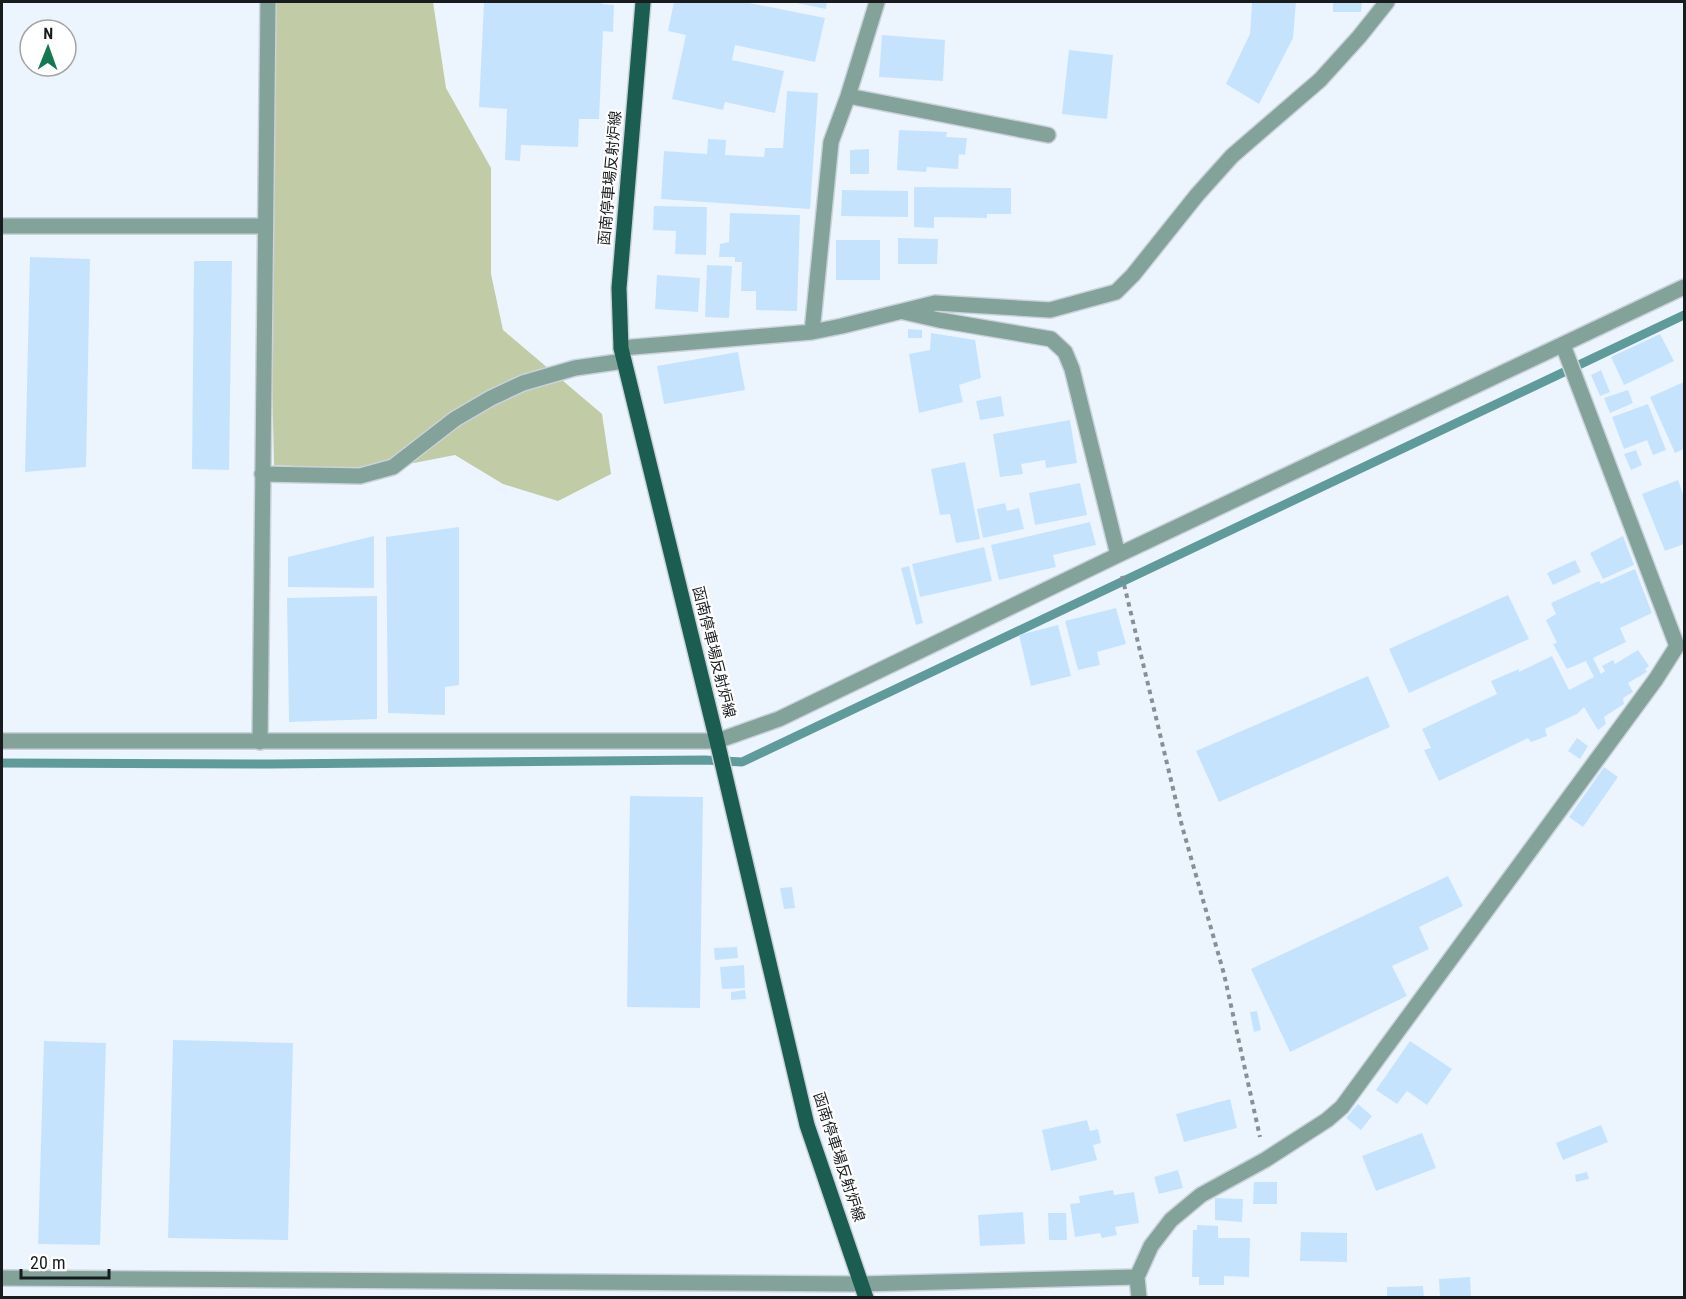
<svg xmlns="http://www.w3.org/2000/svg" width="1686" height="1299" viewBox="0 0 1686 1299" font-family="'Roboto Condensed','Noto Sans JP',sans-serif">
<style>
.green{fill:#c1cba5}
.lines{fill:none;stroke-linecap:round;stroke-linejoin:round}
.stream{stroke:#609b9b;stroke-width:9}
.building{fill:#c6e3fe}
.minor-casing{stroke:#cad2da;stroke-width:18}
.major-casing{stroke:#cad2da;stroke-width:18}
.path{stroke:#898f96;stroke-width:4;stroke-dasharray:4.5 4.5;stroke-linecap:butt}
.minor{stroke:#83a29a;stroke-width:15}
.major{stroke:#1c5d51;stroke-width:15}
.labels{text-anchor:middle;stroke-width:4.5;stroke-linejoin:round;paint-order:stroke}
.street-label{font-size:15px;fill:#191c1f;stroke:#fff}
</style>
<rect width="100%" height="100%" fill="#ecf5fe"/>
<!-- green -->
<path class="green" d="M264,2H433L446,88L491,168V274L503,330L602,414L611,474L558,501L503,484L455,455L393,467L354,469L274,465Z"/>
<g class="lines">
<!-- stream -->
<path class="stream" d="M2,763L271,764L705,760L742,762L1684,315"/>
</g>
<!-- building -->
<path class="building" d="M484,2H602V4L614,5L613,32L603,31L599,119H579L578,147L521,145L520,161L505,160L507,109L479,107Z
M674,2H744L825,18L815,62L735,45L732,60L784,71L775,113L725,102L723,110L672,99L686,35L668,31Z
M791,2H827L826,9Z
M1252,2H1296L1293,38L1259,104L1226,84L1250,34Z
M1333,2H1362L1361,12H1333Z
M882,35L945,40L943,81L879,77Z
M1069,50L1113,55L1107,119L1062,114Z
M787,91L818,93L810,209L661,199L664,151L707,154L708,139L726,140L725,155L764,157L765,148H783Z
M899,130L947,132L946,137L967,138L965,155L959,154L958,169L927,167L926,172L897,170Z
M869,149V174H850V150Z
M914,187L1011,188V214H987V218L934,217V228L914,227Z
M842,190L908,191V217L841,216Z
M654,206L707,207L706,255L675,254L676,231L653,230Z
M730,213L800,215L797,311L756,310V291H741L742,262H735V257H719L720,244L729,242Z
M898,238L938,239L937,264H898Z
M836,240H880V280H836Z
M30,257L90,259L86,467L25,472Z
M194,261H232L229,470L192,469Z
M707,265L732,266L729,318L705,317Z
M657,275L700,278L698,312L655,309Z
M908,329L922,330V338H908Z
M931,333L975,340L981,378L959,385L963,402L919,413L909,354L930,350Z
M1660,334L1674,361L1624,385L1611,357Z
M738,352L745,390L664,404L657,366Z
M1601,370L1610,392L1600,396L1591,375Z
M1684,382V449L1675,453L1650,397Z
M1628,390L1633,403L1610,413L1604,398Z
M1001,396L1004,416L980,420L976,401Z
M1648,404L1666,450L1653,455L1647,440L1624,449L1612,417Z
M1070,420L1077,463L1046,468L1045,460L1021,464L1023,474L1000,477L993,434Z
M1636,450L1642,465L1631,470L1624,454Z
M965,462L980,539L956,543L950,514L940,515L931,469Z
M1678,480L1684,497V544L1665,551L1642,494Z
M1080,483L1087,515L1035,525L1029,493Z
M1005,503L1007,511L1019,508L1024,529L983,538L977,509Z
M1090,522L1096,545L1053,555L1056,567L999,580L991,545Z
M459,527V685L445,687V715L388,713L386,537Z
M374,536V588L288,587V557Z
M1623,536L1634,565L1603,579L1590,553Z
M984,547L992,581L920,597L912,564Z
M1575,560L1581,572L1553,585L1547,573Z
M909,566L923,623L916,625L901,568Z
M1635,569L1652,613L1620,628L1626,642L1593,658L1601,674L1605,671L1602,666L1613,660L1615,664L1638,650L1649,666L1645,669L1647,672L1628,683L1633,692L1623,698L1624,704L1604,717L1606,724L1598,730L1584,707L1577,714L1545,729L1547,736L1531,742L1528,738L1439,781L1424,750L1431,748L1422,729L1497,694L1491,681L1519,669V672L1552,656L1569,690L1594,677L1586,661L1567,669L1553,644L1557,643L1546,620L1556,614L1551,603L1599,581L1601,584Z
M1508,595L1529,639L1409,693L1389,649Z
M377,596V719L289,722L287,598Z
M1116,608L1126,644L1097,652L1100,665L1078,670L1065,621Z
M1058,625L1071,676L1031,686L1019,635Z
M1368,676L1390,727L1219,802L1196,751Z
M1577,738L1588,746L1580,759L1568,751Z
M1604,767L1618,777L1583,827L1569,817Z
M630,796L703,797L700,1008L627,1007Z
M1448,876L1463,906L1419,927L1429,949L1392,966L1407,996L1290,1052L1251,969Z
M792,887L795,908L784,909L780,888Z
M737,947L738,958L715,960L714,948Z
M744,965L745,988L722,989L720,967Z
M745,990L746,999L731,1000V992Z
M1257,1011L1261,1030L1254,1032L1250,1012Z
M173,1040L293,1043L288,1240L168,1238Z
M44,1041L106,1043L100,1245L38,1244Z
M1410,1041L1452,1069L1427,1105L1407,1091L1397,1104L1376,1090Z
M1230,1099L1237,1128L1184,1142L1176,1114Z
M1358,1104L1372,1116L1361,1130L1346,1118Z
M1087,1120L1090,1131L1098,1129L1101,1143L1093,1145L1097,1160L1051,1171L1042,1130Z
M1601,1125L1608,1142L1563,1160L1556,1143Z
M1422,1133L1436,1168L1376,1191L1362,1156Z
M1178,1170L1183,1188L1159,1194L1154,1177Z
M1587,1172L1589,1179L1576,1182L1575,1175Z
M1254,1182H1277V1204H1253Z
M1113,1190L1114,1195L1134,1192L1139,1223L1115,1227L1117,1235L1102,1238L1100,1233L1075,1237L1070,1204L1080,1203L1079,1196Z
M1215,1198L1243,1199L1242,1222L1215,1220Z
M1023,1212L1025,1244L980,1246L978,1215Z
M1048,1213H1066L1067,1240H1049Z
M1197,1225L1218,1226V1238H1250L1249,1277L1224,1276V1285H1199V1277H1192L1193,1230H1197Z
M1301,1232L1347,1233V1262L1300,1261Z
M1470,1277L1471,1298H1440L1439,1279Z
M1423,1286L1424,1298H1387V1287Z"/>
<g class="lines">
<!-- minor casing -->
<g class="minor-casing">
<path id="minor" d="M848,96L1048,135
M2,226H265
M904,312L939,320L1051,339L1065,352L1072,369L1118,555
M812,332L831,142L848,96L877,2
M621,348L812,332L842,326L935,303L1050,310L1116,292L1133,275L1197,195L1232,156L1320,80L1359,37L1387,2
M262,474L360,476L393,467L455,419L491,398L523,383L575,368L624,361
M2,741H717L779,719L1118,555L1684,287
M260,742L268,2
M2,1278L861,1284L1137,1277
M1139,1298L1137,1277L1151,1246L1171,1220L1201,1195L1265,1160L1327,1120L1342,1107L1656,679L1677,646L1563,345"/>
</g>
<!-- major casing -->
<g class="major-casing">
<path id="major" d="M643,2L619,288L621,348L717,741L807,1125L866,1298"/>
</g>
<!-- path -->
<path class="path" d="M1122,576L1182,826L1224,974L1260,1137"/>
<!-- minor -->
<use href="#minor" class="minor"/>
<!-- major -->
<use href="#major" class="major"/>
</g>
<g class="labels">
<!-- street labels -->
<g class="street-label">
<text transform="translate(610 178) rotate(-85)" y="5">函南停車場反射炉線</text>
<text transform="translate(714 652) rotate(76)" y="5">函南停車場反射炉線</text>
<text transform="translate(839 1157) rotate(72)" y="5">函南停車場反射炉線</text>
</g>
</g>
<!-- border -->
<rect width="1686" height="1299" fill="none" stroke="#191c1f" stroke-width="6"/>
<!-- north arrow -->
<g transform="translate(48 48) rotate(1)"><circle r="28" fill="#ffffff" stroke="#a3a4a5" stroke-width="1.5"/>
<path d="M0-4.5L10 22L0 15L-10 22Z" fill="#157850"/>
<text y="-9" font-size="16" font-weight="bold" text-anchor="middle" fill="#191c1f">N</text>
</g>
<!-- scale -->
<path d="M21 1269v9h88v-9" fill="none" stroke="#191c1f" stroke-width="3"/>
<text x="30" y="1269" font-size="18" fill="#191c1f" stroke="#ffffff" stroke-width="4.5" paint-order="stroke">20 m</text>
</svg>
